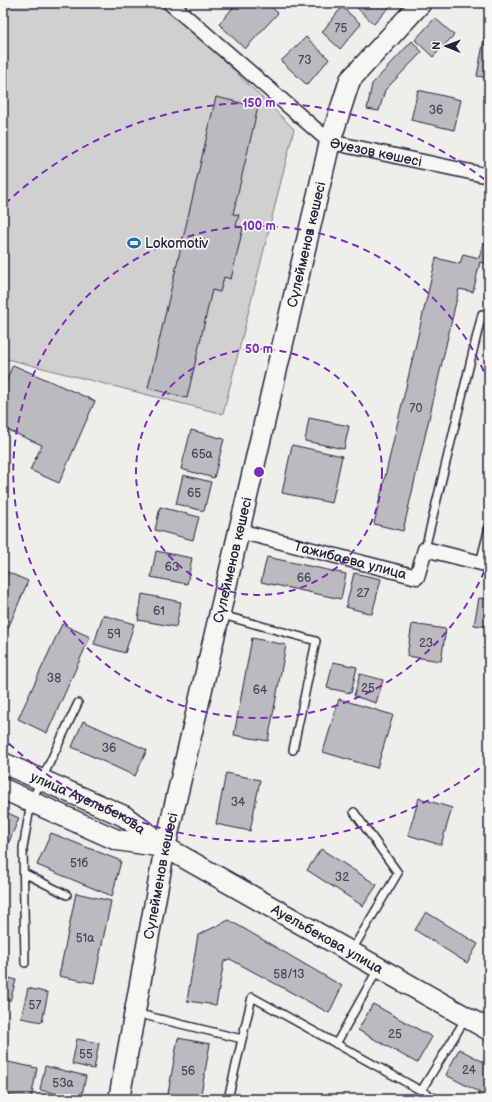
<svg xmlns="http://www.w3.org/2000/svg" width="492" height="1102" viewBox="0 0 492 1102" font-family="'Balsamiq Sans',sans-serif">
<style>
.green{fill:#d0d0d1;stroke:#797986}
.building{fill:#bbbbbf;stroke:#22223b}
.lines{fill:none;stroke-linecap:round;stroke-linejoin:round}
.lane-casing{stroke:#22223b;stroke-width:10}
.street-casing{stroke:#22223b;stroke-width:17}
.secondary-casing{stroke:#22223b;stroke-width:23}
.lane{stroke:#f6f6f2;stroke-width:7}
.street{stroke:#f6f6f2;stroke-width:14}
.secondary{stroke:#f6f6f2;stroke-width:20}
.ring{fill:none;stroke:#7b2cbf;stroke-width:2;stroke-dasharray:7 5}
.labels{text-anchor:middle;stroke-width:3.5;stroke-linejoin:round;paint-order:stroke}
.number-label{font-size:12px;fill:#48485c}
.street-label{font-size:14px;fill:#22223b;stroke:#f6f6f2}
.poi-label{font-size:14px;fill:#22223b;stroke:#f6f6f2;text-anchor:start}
.centre{fill:#7b2cbf;stroke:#f6f6f2;stroke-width:2}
.ring-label{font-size:12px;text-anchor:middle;font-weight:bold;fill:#7b2cbf;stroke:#f6f6f2;stroke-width:3.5;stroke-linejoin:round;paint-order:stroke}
</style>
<rect width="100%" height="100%" fill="#eeeeeb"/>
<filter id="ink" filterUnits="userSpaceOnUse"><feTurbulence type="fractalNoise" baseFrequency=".025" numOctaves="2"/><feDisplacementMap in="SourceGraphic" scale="8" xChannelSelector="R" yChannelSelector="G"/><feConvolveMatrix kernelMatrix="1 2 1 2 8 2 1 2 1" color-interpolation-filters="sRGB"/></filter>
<g filter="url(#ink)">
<!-- green -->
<path class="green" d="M3,3H165L294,129L223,414L3,358Z"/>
<!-- building -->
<path class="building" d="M237,3H267L278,13L245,49L219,24Z
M352,3H393L374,24Z
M342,7L361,24L340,49L322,32Z
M435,18L454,35L433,57L415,40Z
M485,34H489V78L477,76Z
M306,37L329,59L307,85L281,61Z
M412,41L422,52L385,90L379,111L367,109L372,84Z
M418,90L461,100L454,130L411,120Z
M216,97L258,107L233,214L239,215L236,226L243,228L231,279L224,277L220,292L212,290L187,398L148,388Z
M483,243L489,245V264L480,262L473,292L459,289L403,531L374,524L436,258L460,264L463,254L479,258Z
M13,365L95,401L59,483L30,470L42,445L3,428V388Z
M309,418L349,426L344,449L305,441Z
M191,430L224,439L214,478L181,469Z
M292,445L342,456L332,503L282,493Z
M183,475L211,482L204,511L176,504Z
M160,507L199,517L193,540L155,530Z
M156,551L192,558L187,584L151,577Z
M267,557L346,574L341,599L261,582Z
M5,571L28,581L3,640V577Z
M354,573L381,579L372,614L346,607Z
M142,594L181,602L176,627L138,620Z
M479,598L489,599V627L474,625Z
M103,615L134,624L125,653L94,644Z
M62,624L90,637L47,733L18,719Z
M412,624L446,629L441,661L407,656Z
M252,638L286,645L268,741L234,735Z
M333,662L357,667L351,693L327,688Z
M360,674L383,680L376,703L354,696Z
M339,699L393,715L377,768L323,752Z
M83,721L147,750L135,776L72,747Z
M226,773L260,780L250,831L216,824Z
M419,798L452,808L441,845L408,835Z
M3,811L19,818L3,856Z
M51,833L121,861L112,896L37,865Z
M321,849L377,885L363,906L307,870Z
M76,893L111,901L94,983L59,976Z
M426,912L478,944L467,963L415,930Z
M229,920L342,986L329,1013L230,959L224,961L216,1005L187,1001L198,935Z
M3,976L16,980L10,1001L3,999Z
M28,988L48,993L42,1022L21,1018Z
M373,1004L432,1037L417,1063L358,1030Z
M178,1038L210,1044L200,1099H167Z
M77,1039L99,1043L94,1069L72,1064Z
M459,1049L489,1065V1099H478L479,1092L446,1075Z
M3,1061L37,1068L31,1099L3,1095Z
M45,1066L86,1076L81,1099L40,1090Z"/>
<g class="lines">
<!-- lane casing -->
<g class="lane-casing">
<path id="lane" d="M425,549L482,314L489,315
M480,563L489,527
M222,615L316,641L293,750
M24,873L67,895
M352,950L398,873L354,812
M25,963L23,848L31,802L78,703
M135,1013L242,1039
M336,1044L378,969
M421,1091L466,1018
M228,1099L252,997L436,1099"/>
</g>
<!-- street casing -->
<g class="street-casing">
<g id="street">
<path id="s1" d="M170,3L330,142L489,176"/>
<path id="s2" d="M239,531L417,577L425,549L489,565"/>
</g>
</g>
<!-- secondary casing -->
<g class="secondary-casing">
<g id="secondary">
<path id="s3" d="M3,763L124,816L165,847L489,1030"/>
<path d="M3,789L117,840L163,847"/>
<path id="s4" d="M119,1099L165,847L330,142L350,80L421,3"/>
</g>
</g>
<!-- lane -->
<use href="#lane" class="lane"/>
<!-- street -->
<use href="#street" class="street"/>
<!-- secondary -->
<use href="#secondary" class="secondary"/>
</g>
</g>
<!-- distance rings -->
<g class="ring">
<circle cx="259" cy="472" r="123"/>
<path d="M489 560A246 246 0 1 1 489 384"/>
<path d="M489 761A369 369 0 0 1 5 740M5 204A369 369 0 0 1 489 183"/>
</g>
<!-- icons -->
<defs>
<g id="stadium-bare" transform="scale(1.08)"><path d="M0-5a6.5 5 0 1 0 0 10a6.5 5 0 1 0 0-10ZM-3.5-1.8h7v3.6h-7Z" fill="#1f6fb2" stroke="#f6f6f2" stroke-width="2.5" paint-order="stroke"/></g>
</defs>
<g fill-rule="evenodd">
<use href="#stadium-bare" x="134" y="243"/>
</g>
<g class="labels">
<!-- number labels -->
<g class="number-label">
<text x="341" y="32">75</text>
<text x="305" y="64">73</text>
<text x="436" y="114">36</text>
<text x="416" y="412">70</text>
<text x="202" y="458">65а</text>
<text x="194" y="497">65</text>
<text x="172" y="571">63</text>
<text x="304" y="582">66</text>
<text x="363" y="597">27</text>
<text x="159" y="615">61</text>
<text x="114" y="638">59</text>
<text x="426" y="647">23</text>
<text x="54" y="682">38</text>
<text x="368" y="692">25</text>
<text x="260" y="694">64</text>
<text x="109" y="752">36</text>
<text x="238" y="806">34</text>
<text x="79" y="867">51б</text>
<text x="342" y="881">32</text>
<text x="85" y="942">51а</text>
<text x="289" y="978">58/13</text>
<text x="35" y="1009">57</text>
<text x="395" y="1038">25</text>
<text x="86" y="1058">55</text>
<text x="469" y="1074">24</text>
<text x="188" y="1075">56</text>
<text x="63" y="1087">53а</text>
</g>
<!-- street labels -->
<g class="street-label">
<text dy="5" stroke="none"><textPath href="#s1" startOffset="259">Әуезов көшесі</textPath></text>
<text dy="5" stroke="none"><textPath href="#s4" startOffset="875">Сүлейменов көшесі</textPath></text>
<text dy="5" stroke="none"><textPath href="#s4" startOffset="551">Сүлейменов көшесі</textPath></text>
<text dy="5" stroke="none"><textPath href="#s2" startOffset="115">Тажибаева улица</textPath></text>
<text dy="5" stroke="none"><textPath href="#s3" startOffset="94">улица Ауельбекова</textPath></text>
<text dy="5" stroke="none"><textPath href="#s4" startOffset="227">Сүлейменов көшесі</textPath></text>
<text dy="5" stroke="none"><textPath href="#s3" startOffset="370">Ауельбекова улица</textPath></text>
</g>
<!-- poi labels -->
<g class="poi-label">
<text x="145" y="248">Lokomotiv</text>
</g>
</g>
<circle cx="259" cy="472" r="6" class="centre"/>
<g class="ring-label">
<text x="259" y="107">150 m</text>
<text x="259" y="230">100 m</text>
<text x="259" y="353">50 m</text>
</g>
<!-- margin -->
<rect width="492" height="1102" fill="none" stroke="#f6f6f2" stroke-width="16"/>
<rect x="8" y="8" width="476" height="1086" fill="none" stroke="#22223b" stroke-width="1.5" filter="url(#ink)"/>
<!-- north arrow -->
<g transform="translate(446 46) rotate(271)" stroke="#f6f6f2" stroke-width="3" paint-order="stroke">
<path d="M0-3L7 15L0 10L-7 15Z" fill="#22223b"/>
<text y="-6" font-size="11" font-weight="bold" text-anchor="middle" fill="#22223b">N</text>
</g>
</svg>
